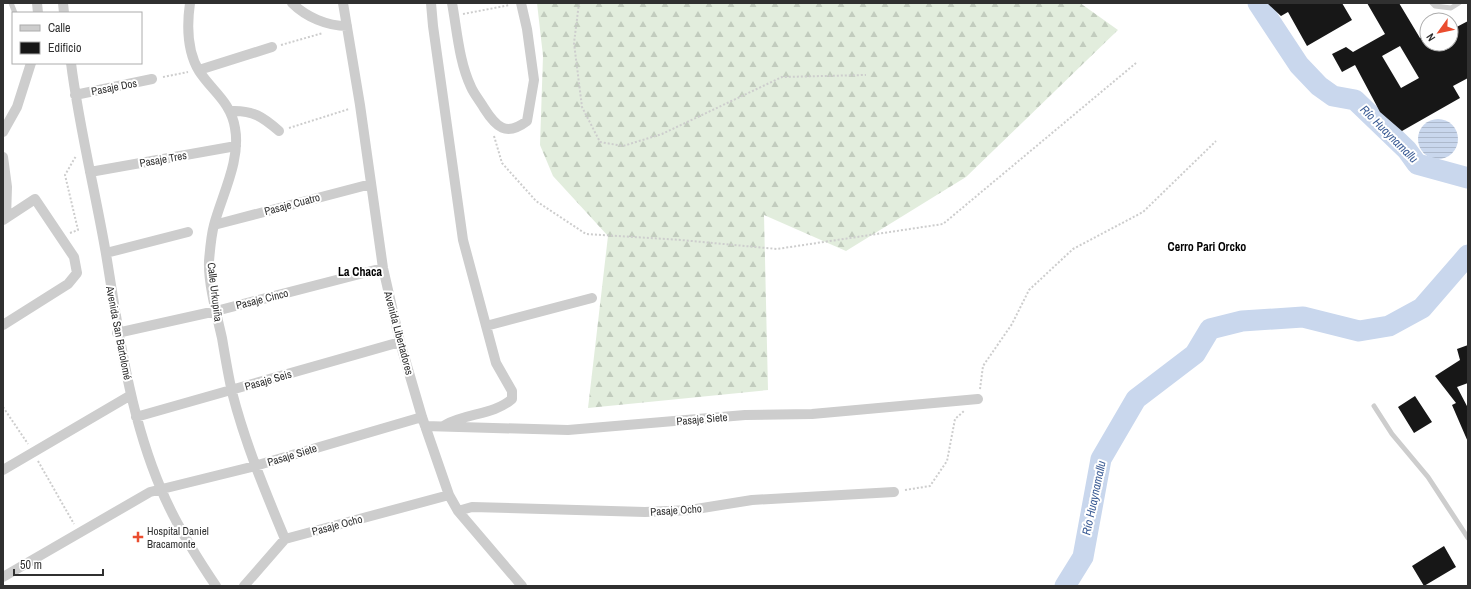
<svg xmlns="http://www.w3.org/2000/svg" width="1471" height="589" viewBox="0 0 1471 589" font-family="'Archivo Narrow',sans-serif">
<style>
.forest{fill:url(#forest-firs)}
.water{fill:url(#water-rules)}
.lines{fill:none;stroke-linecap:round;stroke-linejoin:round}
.river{stroke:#c9d7ed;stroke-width:21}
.building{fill:#171717;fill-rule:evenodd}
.path{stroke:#cdcdcd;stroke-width:2;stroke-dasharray:2 2;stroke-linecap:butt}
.lane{stroke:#cdcdcd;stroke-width:5}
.street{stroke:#cdcdcd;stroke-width:10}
.poi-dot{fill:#ea4d2f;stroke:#fff;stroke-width:1.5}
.labels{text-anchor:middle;stroke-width:4;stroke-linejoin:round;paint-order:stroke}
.street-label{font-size:11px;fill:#303030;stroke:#fff}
.poi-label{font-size:11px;fill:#303030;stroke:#fff;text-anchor:start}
.water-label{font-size:12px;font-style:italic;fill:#3b5c95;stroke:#fff}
.neighbourhood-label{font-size:12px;font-weight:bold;fill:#000;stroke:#fff}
</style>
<defs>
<pattern id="forest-firs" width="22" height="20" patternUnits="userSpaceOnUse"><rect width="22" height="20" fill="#e2eddd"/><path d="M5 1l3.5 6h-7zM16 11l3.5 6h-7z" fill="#c2ccbe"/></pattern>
<pattern id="water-rules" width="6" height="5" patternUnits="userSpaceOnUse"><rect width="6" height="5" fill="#c9d7ed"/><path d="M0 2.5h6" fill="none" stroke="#adb9cc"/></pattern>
</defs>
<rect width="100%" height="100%" fill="#fff"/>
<!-- forest -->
<path class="forest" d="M537,3H1080L1118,30L966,177L846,251L764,215L768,390L588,408L608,236L553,176L540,145L543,56Z"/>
<!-- water -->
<path class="water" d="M1418 139a20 20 0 1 1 40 0a20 20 0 1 1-40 0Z"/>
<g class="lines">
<!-- river -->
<path class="river" d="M1258,3L1299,65L1319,86L1333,96L1355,100L1407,150L1417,164L1468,178
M1065,586L1083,557L1101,459L1136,399L1195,354L1210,329L1242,321L1303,317L1359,331L1389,326L1422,308L1468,255"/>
</g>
<!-- building -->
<path class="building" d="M1267,3H1342L1352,20L1307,46L1288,12L1281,16Z
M1367,3H1399L1420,38L1427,34V44H1451V30L1468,21V78L1453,86L1460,98L1402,131L1380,112L1355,65L1342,72L1332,54L1346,47L1353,52L1385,34ZM1400,46L1419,78L1401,88L1382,56Z
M1468,345V383L1457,387L1468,408V442L1452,405L1456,403L1435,376L1460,360L1457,349Z
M1415,396L1432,422L1414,433L1398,407Z
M1444,546L1456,567L1424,586L1412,566Z"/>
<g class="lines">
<!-- path -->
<path class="path" d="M579,3L574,43L582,107L600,142L623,146L662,134L782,77L866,75
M463,14L510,5
M281,45L323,33
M163,77L188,72
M289,128L349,109
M494,136L502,163L536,201L586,234L681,240L777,249L943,224L1136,63
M70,233L78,230L65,175L76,156
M980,389L983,366L1012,324L1029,290L1073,249L1143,212L1216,141
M3,407L28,444
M38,461L74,524
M905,490L930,486L947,461L955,419L964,411"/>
<!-- lane -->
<path class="lane" d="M11,3L15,13
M1432,3L1435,6L1451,8L1459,3
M1374,406L1392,434L1428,477L1468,538"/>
<!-- street -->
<path class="street" d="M37,3L38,13
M63,3L64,13
M190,3C187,24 187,51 199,71C212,91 231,102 235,128C241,160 222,195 214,225C211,236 210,250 209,261C208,283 217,316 222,338C225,356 228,374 232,392C245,443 265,491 285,539
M292,3C306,17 327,26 347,26
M343,3L360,105L383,268L400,342L422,417L449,495L458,511L522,586
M431,3L433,26L463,240L496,363L512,391V399C494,415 466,413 445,425
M452,3C457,30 459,62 471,87C474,94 480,101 484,108C496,127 506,137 527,121L534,80L527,29L521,3
M71,63C79,127 95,190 106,254C119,333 129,414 161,489C175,523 195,555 216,586
M199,70L272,47
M75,95L152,79
M231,111C253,110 263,117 279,131
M3,132L17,107L31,63
M3,157L7,187L6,218
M90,172L236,146
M3,220L35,199L74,257L77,273L68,284L3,325
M214,225L371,184
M106,253L188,232
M486,326L592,298
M117,333L216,311L383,268
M136,417L400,342
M425,426L568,430L745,415L812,414L978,399
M3,470L131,395
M458,511L472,507L645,512L690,510L752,500L894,492
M3,577L150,492L255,466L422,417
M244,586L285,539L449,495"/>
</g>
<!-- markers -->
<path class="poi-dot" d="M136 531h4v4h4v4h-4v4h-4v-4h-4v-4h4z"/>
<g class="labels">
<!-- street labels -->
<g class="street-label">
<text transform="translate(114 87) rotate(-11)" y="4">Pasaje Dos</text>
<text transform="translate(163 159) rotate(-10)" y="4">Pasaje Tres</text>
<text transform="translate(292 204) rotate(-15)" y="4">Pasaje Cuatro</text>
<text transform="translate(215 292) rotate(83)" y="4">Calle Urkupiña</text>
<text transform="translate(262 299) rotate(-14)" y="4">Pasaje Cinco</text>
<text transform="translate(119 333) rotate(79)" y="4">Avenida San Bartolomé</text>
<text transform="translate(399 333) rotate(75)" y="4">Avenida Libertadores</text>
<text transform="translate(268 380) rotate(-16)" y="4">Pasaje Seis</text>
<text transform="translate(702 419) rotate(-5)" y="4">Pasaje Siete</text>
<text transform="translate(292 455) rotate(-17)" y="4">Pasaje Siete</text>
<text transform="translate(676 510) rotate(-4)" y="4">Pasaje Ocho</text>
<text transform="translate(337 525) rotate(-15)" y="4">Pasaje Ocho</text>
</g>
<!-- poi labels -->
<g class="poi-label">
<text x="147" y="535">Hospital Daniel<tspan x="147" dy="13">Bracamonte</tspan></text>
</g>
<!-- water labels -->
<g class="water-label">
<text transform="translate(1389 134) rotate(45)" y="4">Río Huaynamallu</text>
<text transform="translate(1094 498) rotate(-78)" y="4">Río Huaynamallu</text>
</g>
<!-- neighbourhood labels -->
<g class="neighbourhood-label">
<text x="1207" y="251">Cerro Pari Orcko</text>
<text x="360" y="276">La Chaca</text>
</g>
</g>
<!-- border -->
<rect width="1471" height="589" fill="none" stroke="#303030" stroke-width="8"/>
<!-- legend -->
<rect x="12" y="12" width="130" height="52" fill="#ffffff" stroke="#acacac"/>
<rect x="20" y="25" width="20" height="6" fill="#cdcdcd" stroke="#acacac"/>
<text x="48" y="32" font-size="12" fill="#303030">Calle</text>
<rect x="20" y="42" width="20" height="12" fill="#171717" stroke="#acacac"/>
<text x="48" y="52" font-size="12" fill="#303030">Edificio</text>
<!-- north arrow -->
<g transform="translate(1439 32) rotate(237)"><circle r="19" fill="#ffffff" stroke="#acacac"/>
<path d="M0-3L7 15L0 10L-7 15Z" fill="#ea4d2f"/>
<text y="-6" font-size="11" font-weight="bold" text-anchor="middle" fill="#303030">N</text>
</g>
<!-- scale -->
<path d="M14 569v6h89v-6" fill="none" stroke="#303030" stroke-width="2"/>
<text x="20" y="569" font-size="12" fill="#303030" stroke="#ffffff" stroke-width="3" paint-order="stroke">50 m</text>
</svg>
